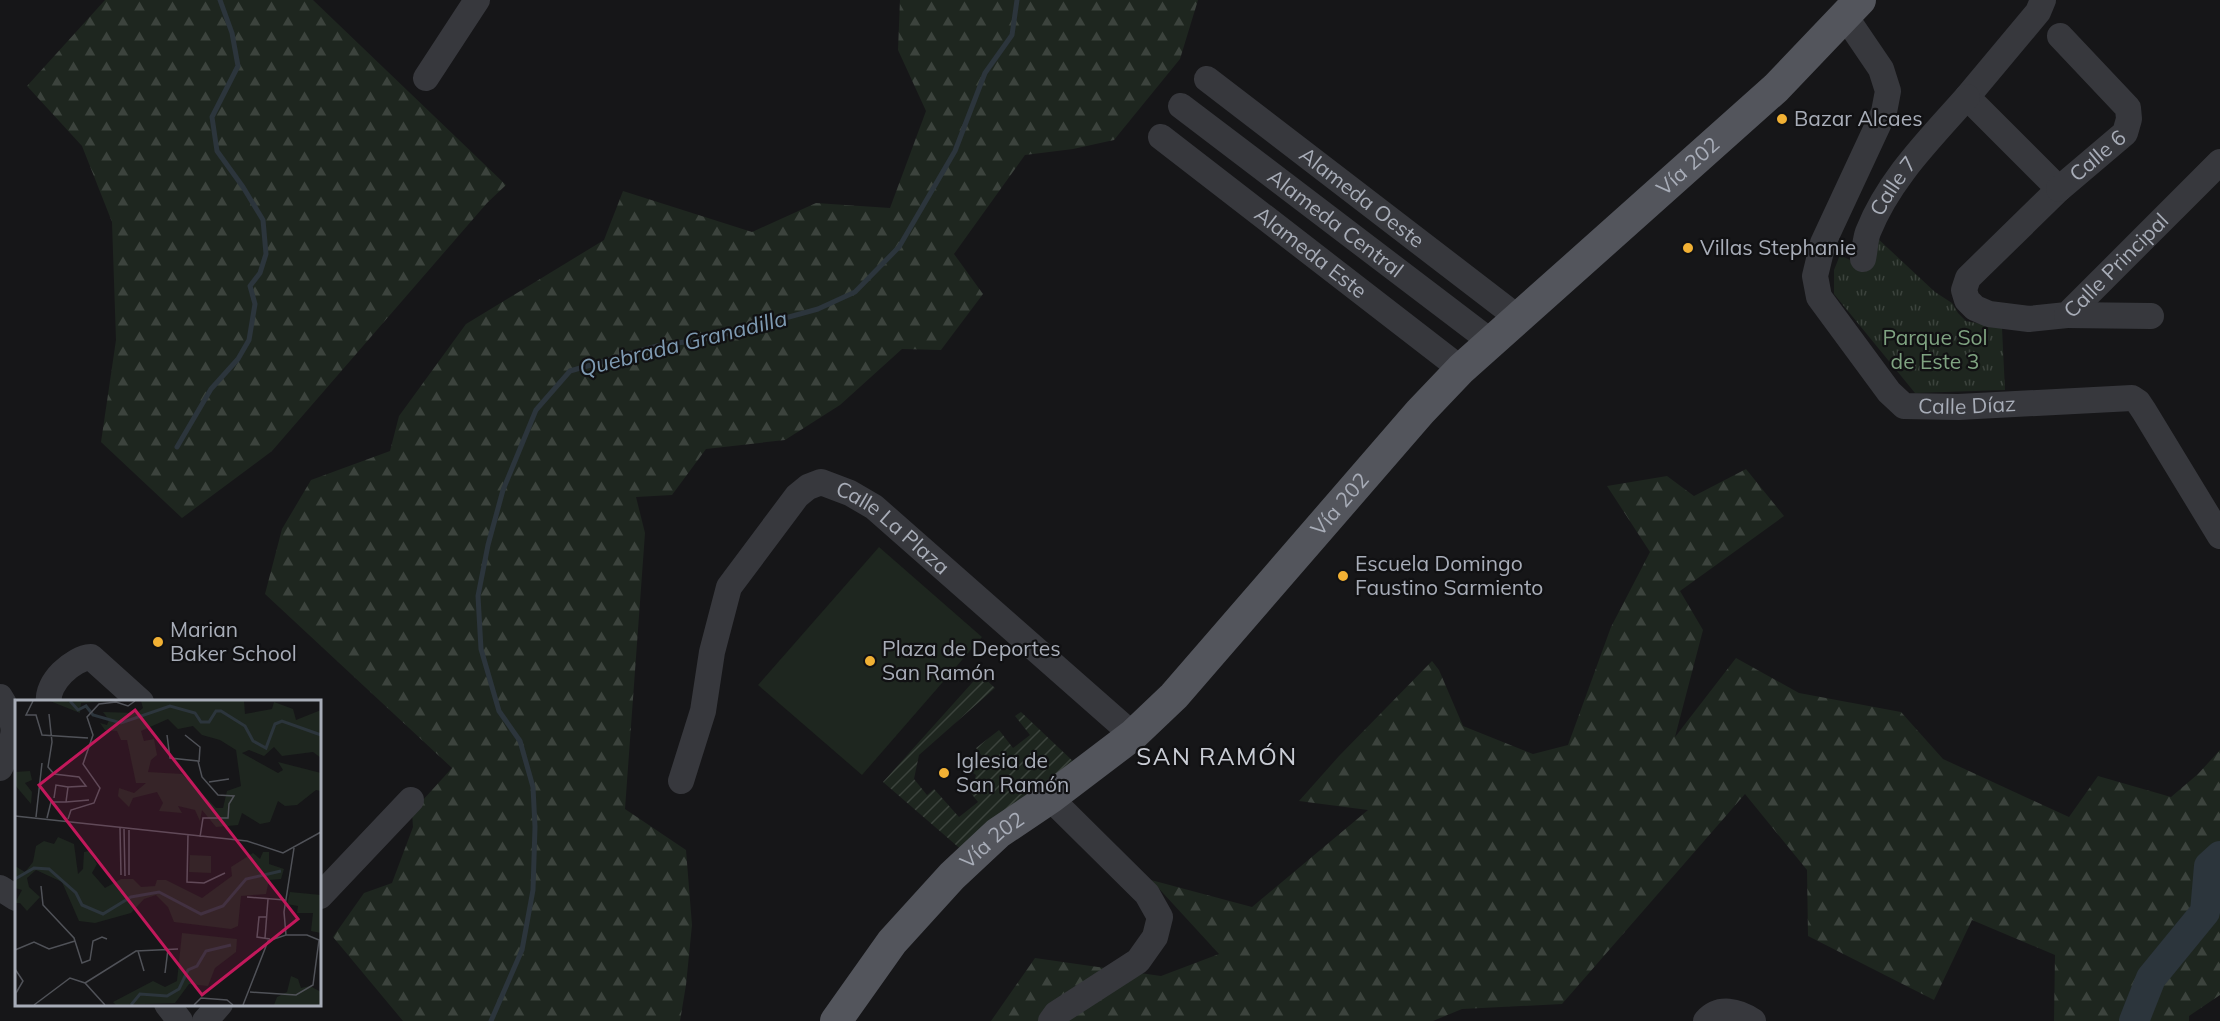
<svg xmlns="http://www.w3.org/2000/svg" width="2220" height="1021" viewBox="0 0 2220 1021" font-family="Mulish,sans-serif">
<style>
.grass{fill:url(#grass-tufts)}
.forest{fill:url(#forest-firs)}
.garden{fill:url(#garden-furrows)}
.pitch{fill:#1e261f}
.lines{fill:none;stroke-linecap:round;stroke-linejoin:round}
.stream{stroke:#2c353c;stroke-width:5}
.river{stroke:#2c353c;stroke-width:30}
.minor{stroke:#37383d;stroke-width:26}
.major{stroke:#53555c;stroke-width:32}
.poi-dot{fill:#f2b134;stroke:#111113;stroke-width:2}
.labels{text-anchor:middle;stroke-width:4.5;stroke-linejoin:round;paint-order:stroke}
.poi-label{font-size:21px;fill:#a8adb8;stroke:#111113;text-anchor:start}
.street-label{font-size:21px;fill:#a8adb8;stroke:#111113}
.park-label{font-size:21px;fill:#7fa381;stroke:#111113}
.water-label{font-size:22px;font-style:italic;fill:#7f9bb3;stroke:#111113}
.quarter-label{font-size:24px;letter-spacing:1.5px;fill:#c9ccd4;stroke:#111113}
.inset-river{fill:none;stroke:#2c353c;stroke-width:3}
.inset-road{fill:none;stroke:#505258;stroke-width:1.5}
.view{fill:#c2185b;fill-opacity:0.15;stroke:#c2185b;stroke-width:3}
.inset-edge{fill:none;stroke:#a8adb8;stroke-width:3}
</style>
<defs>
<pattern id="grass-tufts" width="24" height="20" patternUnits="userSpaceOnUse" patternTransform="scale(1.5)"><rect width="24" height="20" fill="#1e261f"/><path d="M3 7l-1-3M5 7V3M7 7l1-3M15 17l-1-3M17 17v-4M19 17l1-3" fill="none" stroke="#3c433d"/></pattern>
<pattern id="forest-firs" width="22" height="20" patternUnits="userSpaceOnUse" patternTransform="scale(1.5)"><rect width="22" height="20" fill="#1e261f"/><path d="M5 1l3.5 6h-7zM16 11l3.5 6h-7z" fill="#3c433d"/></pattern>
<pattern id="garden-furrows" width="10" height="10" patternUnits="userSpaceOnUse" patternTransform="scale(1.5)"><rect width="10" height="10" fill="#1e261f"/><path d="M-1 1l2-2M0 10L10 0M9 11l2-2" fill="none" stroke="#3c433d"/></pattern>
</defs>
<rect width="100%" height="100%" fill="#161618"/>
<!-- grass -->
<path class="grass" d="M1875,236L1935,292L1952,303L1958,313L1966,321L2002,328L2005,390L1915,393L1834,294V270L1840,255L1866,268Z"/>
<!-- forest -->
<path class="forest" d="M105,0H313L506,185L487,203L272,451L182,518L101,442L116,340L112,222L82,146L27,86Z
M900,0H1198L1180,59L1114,140L1073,149L1025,155L954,254L983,294L941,350L902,349L840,405L785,440L706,449L672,495L636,497L645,533L625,809L686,850L692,925L686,985L680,1021H403L333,937L364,893L392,883L413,827L412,812L452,768L265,594L282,529L311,480L390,451L399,416L466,324L604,240L623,191L752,232L816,203L890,208L926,111L898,50Z
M1746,469L1784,516L1680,591L1703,630L1675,737L1736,658L1799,693L1901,712L1943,759L2069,817L2098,776L2171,797L2198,774L2220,750V995L2189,1016V1021H2054L2055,955L1972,920L1934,1000L1808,936L1807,870L1745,794L1562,1004L1462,1009L1433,1021H991L1035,958L1161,976L1219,954L1151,880L1252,907L1368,810L1299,801L1339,756L1432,661L1439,670L1463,726L1533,754L1568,745L1611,627L1650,552L1607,486L1667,476L1694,496Z"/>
<!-- garden -->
<path class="garden" d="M980,674L995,688L919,755L914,779L927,795L934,789L959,817L978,802L966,787H972L976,775L970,771L985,760L976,748L999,730L1013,748L1030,735L1015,716L1021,712L1077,765L964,852L883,782Z"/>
<!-- pitch -->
<path class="pitch" d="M879,547L982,637L862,775L758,685Z"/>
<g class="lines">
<!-- stream -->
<path class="stream" d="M177,447L211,389L238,359L249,340L255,304L250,286L260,273L266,254L263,220L243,187L217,151L212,117L238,66L232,33L220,0
M491,1021L522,950L533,890L535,827L533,787L520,741L499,711L481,649L478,596L488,545L503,490L536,410L570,371L657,346L705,339L760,325L818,309L855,292L899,247L955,151L985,73L1012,35L1017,0"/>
<!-- river -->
<path class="river" d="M2134,1021L2151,978L2205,912L2209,866L2220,856"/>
<!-- minor -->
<g class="minor">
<path id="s1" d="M2043,0L2038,12L1967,97L2059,189L1968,278L1964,290L1967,300L1975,308L1989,314L2029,319L2067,315L2220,162"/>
<path id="s2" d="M1845,16L1881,69L1888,91L1884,112L1823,243L1815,276L1819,297L1889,392L1904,406L1958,407L2132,398L2138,402L2144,411L2220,536"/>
<path d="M426,78L477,0"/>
<path id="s3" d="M1207,79L1517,317"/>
<path id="s4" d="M1181,106L1490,341"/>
<path id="s5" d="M1161,137L1461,369"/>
<path id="s6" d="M2059,189L2125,133L2129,119L2128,108L2060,36"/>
<path id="s7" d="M1863,259C1865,250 1865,240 1868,232C1889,179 1930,139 1967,97"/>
<path d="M2067,315L2151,316"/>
<path d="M0,697C20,730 16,734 0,768"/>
<path d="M49,702C46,683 73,658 91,657L141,702"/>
<path id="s8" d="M681,781L703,711L712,652L729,587L797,496L808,487L821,482L850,493L874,507L1133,735"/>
<path d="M1050,798L1147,894L1160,917L1155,937L1138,961L1056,1014L1051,1021"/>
<path d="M0,888L16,898"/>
<path d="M320,896L411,800"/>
<path d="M167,1004L180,1021"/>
<path d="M205,1021L220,1004"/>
<path d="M1706,1021C1719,1006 1738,1011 1753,1021"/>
</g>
<!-- major -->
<path class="major" id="s9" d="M836,1021L892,942L952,876L998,833L1050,798L1133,735L1174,696L1420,412L1461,369L1776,88L1860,0"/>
</g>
<!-- markers -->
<g class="poi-dot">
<circle cx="1782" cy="119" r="6"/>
<circle cx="1688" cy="248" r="6"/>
<circle cx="1343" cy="576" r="6"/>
<circle cx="158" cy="642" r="6"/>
<circle cx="870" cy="661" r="6"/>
<circle cx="944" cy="773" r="6"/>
</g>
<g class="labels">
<!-- poi labels -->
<g class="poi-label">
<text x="1794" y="126">Bazar Alcaes</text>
<text x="1700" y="255">Villas Stephanie</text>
<text x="1355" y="571">Escuela Domingo<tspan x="1355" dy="24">Faustino Sarmiento</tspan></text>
<text x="170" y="637">Marian<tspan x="170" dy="24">Baker School</tspan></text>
<text x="882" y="656">Plaza de Deportes<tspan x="882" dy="24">San Ramón</tspan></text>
<text x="956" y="768">Iglesia de<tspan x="956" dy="24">San Ramón</tspan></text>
</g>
<!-- street labels -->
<g class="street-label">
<text dy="7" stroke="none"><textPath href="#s6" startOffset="51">Calle 6</textPath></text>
<text dy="7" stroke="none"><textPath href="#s9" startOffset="1212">Vía 202</textPath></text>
<text dy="7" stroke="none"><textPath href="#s7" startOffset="80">Calle 7</textPath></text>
<text dy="7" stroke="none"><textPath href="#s3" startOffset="195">Alameda Oeste</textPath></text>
<text dy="7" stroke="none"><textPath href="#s4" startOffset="194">Alameda Central</textPath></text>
<text dy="7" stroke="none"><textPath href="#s5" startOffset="189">Alameda Este</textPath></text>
<text dy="7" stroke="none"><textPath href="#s1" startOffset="579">Calle Principal</textPath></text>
<text dy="7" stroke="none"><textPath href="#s2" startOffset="510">Calle Díaz</textPath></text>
<text dy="7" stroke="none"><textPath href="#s9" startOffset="726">Vía 202</textPath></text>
<text dy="7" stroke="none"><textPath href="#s8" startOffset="428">Calle La Plaza</textPath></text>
<text dy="7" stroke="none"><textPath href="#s9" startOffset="240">Vía 202</textPath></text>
</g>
<!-- park labels -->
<g class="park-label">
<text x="1935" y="345">Parque Sol<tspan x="1935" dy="24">de Este 3</tspan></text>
</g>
<!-- water labels -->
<g class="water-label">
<text transform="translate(683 343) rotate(-14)" y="8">Quebrada Granadilla</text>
</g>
<!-- quarter labels -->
<g class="quarter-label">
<text x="1217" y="765">SAN RAMÓN</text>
</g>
</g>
<!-- overview -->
<g transform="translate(15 700)">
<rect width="306" height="306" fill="#161618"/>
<path d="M35,1H96L66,3L65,13ZM126,1H229L230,14L257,9L259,2L278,9L281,20L306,10V58L298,52L267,56L259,47L249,56L234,50L227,53L263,73L268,70L263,62L306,73V91L301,90L282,105L270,106L263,101L255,122L245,124L227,113L223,125L201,127L187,110L185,121L180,110L163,106L167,113L144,111L148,103L142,92L118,98L114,107L103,96L104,88L119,93L131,83H121L112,40H106L102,31L90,30L85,23L92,25L94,20L88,12L122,13L128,8ZM153,19L163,29L178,26L187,35L205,40L221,50L226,86L212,91L208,108H201L167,74L133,72L136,60L142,55L139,39L129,41L126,31ZM15,71L17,80L10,83L17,92L16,104L0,85V72ZM43,137L59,144L63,174L68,169L69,152L74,151L82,164L77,173L90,188L106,179H118L126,187L140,186L142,180H151L187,198L217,176L216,167L238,153L245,159L248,152H254V164L269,169L266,179L254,180L251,194L226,196L223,226L216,229L159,222L153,207L141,195L129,199L116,213L80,223L64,221L47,182L21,170L12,178L14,187L25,197L12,211L5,203H0L7,190L0,188V166L10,172L18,162L21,146L29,141L39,144ZM275,192L306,195V233L296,231L298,213H282L283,206L272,204ZM167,233L222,239L221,252L200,268L193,286L174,284L160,303L101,305L98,302L138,281L150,287L162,281ZM276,276L283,279L286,288L295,286L306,292V305H259L262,297L272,292Z" fill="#1e261f" fill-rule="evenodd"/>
<path d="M175,155L196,156V173L174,172Z" fill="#1e261f"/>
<path class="inset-river" d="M55,1L63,10L71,6L78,15L106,23L155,6L180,13L186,22H194L201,11H206L230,26L238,41L251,48L260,24L267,21L306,35M0,179L19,168L34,169L61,193L67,205L88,214L116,197L144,192L186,214L208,206L231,179L266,171M116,305L125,294L152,296L164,289L173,270L182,266L191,251L216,245"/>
<path class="inset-road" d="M18,1L11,15H21L27,35L73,38M152,35L155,58L183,61L187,77L203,95L219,96L214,104L213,118H188L185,137M170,35L185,47L184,62M194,82L214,79M39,98L41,85L53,87M51,102L74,100M0,116L232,141L268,153L306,132M21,117L27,63M32,118L36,102H51L53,87L71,86L64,77L39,74L33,67L37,42L34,14M53,119L56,110L79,103L85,88L68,64L78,35L72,17L84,4L101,2L113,6L120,1M105,128L106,175M109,129L110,176M114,130V175M173,134L172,182L189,183L210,173M26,186L28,205L59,238L67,263L75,260L78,241L87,237L92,239M232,197L270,200M252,217H244L242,237L255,239M250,238L253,199M0,250L19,242L34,249L60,241M123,251L129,271M0,269L8,281L1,293V305M150,273L153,249M70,283L121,251L163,249M235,292L281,295L298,285L304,240L292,235H271M19,305L55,278L70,283L90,305M179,305L186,298L212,300L218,305M228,305L253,241L271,235L269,212L279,148"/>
<path class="view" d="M120,10L283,219L187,295L24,85Z"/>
<rect width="306" height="306" class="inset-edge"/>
</g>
</svg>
